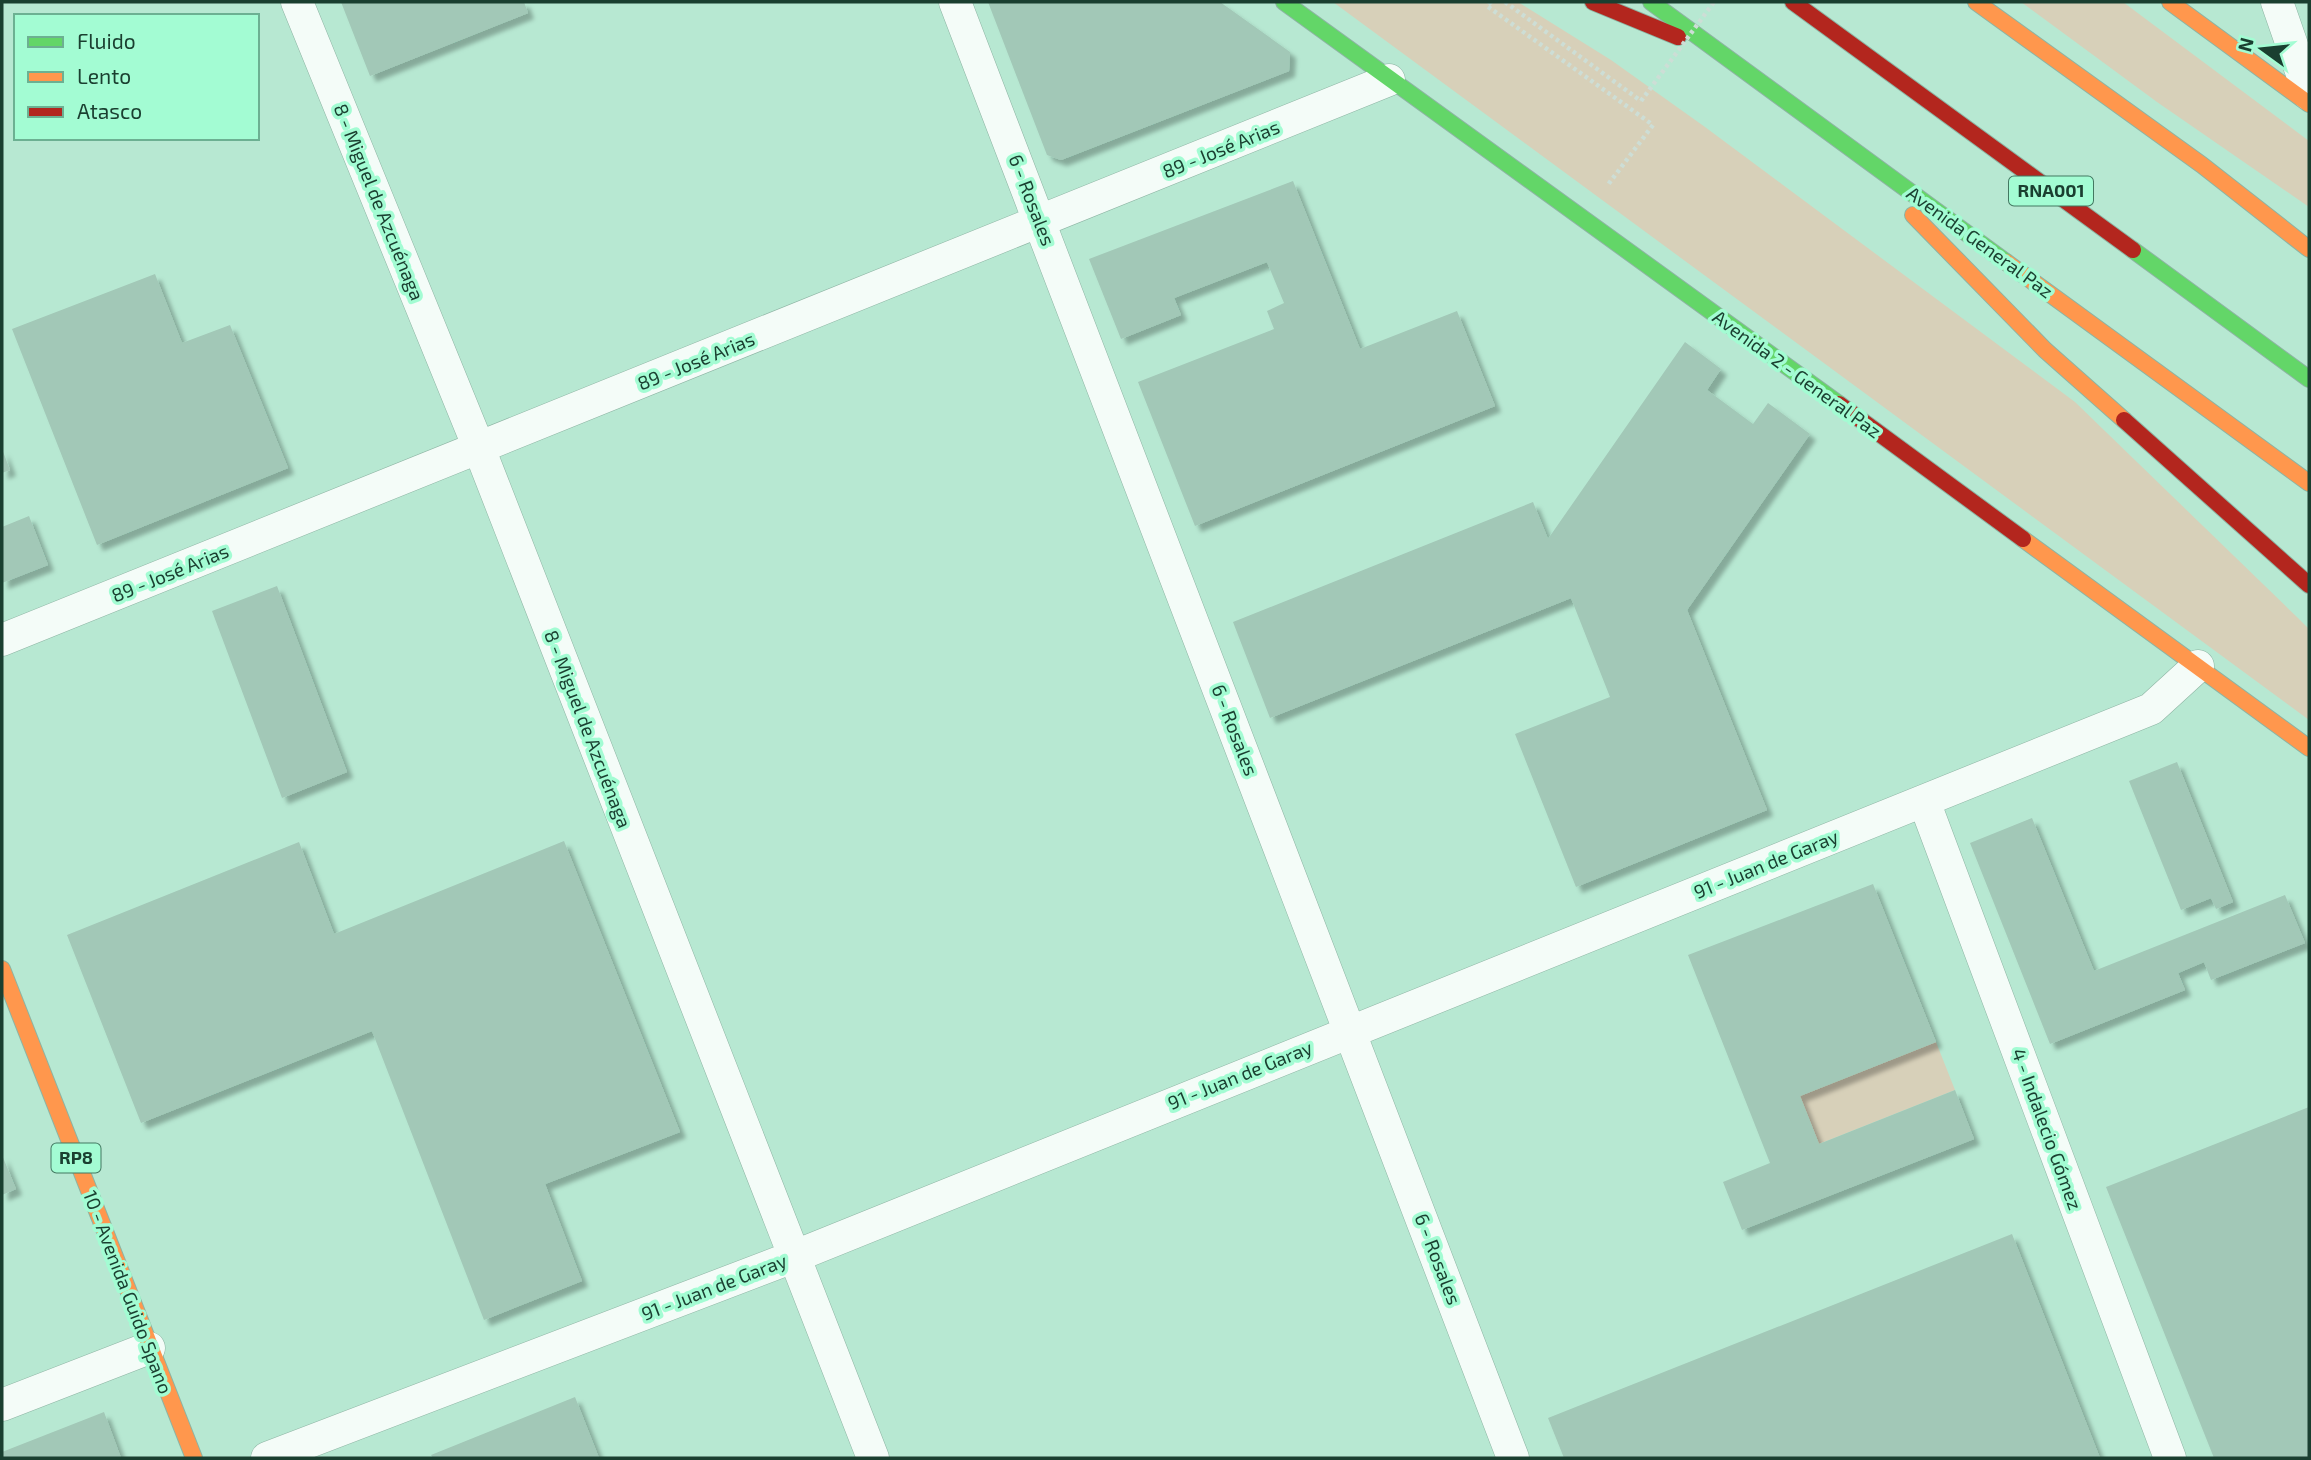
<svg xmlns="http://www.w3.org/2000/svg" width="2311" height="1460" viewBox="0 0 2311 1460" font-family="'Exo 2',sans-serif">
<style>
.green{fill:#d7d0b9}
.building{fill:#a2c8b7;filter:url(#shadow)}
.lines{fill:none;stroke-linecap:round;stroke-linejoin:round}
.street-casing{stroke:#8db4a3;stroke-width:33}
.fast-casing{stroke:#8db4a3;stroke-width:18}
.slow-casing{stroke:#8db4a3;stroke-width:18}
.jam-casing{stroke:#8db4a3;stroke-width:18}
.path{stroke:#cdded6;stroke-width:4.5;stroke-dasharray:3.5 3.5;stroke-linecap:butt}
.street{stroke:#f4fcf8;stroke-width:32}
.fast{stroke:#63d668;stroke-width:16}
.slow{stroke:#ff974d;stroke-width:16}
.jam{stroke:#b3261e;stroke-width:16}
.path-bridge{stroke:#cdded6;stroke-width:4.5;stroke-dasharray:3.5 3.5;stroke-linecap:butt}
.labels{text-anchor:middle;stroke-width:7;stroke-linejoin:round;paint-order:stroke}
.shield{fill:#a3fcd3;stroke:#437861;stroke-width:2}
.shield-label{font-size:18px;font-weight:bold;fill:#1a3f30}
.street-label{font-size:19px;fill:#1a3f30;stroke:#a3fcd3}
</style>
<defs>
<filter id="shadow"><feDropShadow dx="6" dy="6" stdDeviation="2" flood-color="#0004"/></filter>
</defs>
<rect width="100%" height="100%" fill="#b7e8d2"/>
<!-- green -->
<path class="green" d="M1333,2H1518L1611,60L1705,127L2075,402L2298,618L2309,629V720Z
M2021,2H2123L2309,141V207L2157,102Z
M1936,1042L1955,1090L1819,1144L1800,1096Z"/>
<!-- building -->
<path class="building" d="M341,2H524L528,13L370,76Z
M988,2H1220L1290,52L1289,71L1061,160L1047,155Z
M1293,181L1360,349L1457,311L1495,406L1195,526L1138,382L1274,329L1267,311L1284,303L1267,262L1174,298L1181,315L1121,339L1089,259Z
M155,274L182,343L230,325L288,468L97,545L12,329Z
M1685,342L1721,369L1707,390L1753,424L1768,403L1810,434L1687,610L1767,810L1576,887L1515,734L1610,697L1571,598L1270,718L1233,622L1533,502L1548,539Z
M2,449L10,470L2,473Z
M29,516L48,565L2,583V527Z
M277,586L347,772L282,798L212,611Z
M2177,762L2233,902L2216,909L2211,898L2181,910L2129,781Z
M2032,818L2094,971L2285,895L2305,943L2211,980L2204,962L2178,973L2185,990L2050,1044L1970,843Z
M564,841L680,1132L545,1184L582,1281L484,1320L372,1031L141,1123L67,935L299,842L334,934Z
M1873,884L1936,1042L1800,1096L1819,1144L1955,1090L1974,1139L1742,1230L1723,1182L1770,1163L1688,955Z
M2309,1107V1458H2214L2106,1187Z
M2,1155L16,1189L2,1195Z
M2012,1234L2100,1458H1564L1548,1418Z
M575,1397L599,1458H433L431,1455Z
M104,1412L121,1458H2V1452Z"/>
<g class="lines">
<!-- street casing -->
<g class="street-casing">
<path id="street" d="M297,2L479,448L873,1458
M955,2L1513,1458
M2277,2L2309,94
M2,640L1389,80
M1924,801L2170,1458
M2,1405L149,1348
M267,1458L793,1257L2151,709L2198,666"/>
</g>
<!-- fast casing -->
<g class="fast-casing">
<path id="fast" d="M1284,2L1839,404
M1651,2L2006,262
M2133,250L2309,379"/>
</g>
<!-- slow casing -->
<g class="slow-casing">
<path id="slow" d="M1976,2L2202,165L2309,249
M2170,2L2309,104
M1913,215L2045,350L2124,420
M2006,262L2309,483
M2023,539L2309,748
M2,969L194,1458"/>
</g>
<!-- jam casing -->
<g class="jam-casing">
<path id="jam" d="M1593,2L1678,37
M1793,2L2133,250
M1839,404L2023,539
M2124,420L2309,585"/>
</g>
<!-- path -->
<path class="path" d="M1491,2L1487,6L1653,125L1607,186
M1505,2L1641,101"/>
<!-- street -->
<use href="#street" class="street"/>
<!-- fast -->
<use href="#fast" class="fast"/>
<!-- slow -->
<use href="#slow" class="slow"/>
<!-- jam -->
<use href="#jam" class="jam"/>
<!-- path-bridge -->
<path class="path-bridge" d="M1641,101L1714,2"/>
</g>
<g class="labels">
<!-- shield labels -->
<g class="shield">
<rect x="2009" y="176.5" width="84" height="29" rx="5"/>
<rect x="51.5" y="1143.5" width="49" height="29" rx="5"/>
</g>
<g class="shield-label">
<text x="2051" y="197">RNA001</text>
<text x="76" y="1164">RP8</text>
</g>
<!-- street labels -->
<g class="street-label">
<text transform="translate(1221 149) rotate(-22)" y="7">89 - José Arias</text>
<text transform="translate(1032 200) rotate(69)" y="7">6 - Rosales</text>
<text transform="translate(379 202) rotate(68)" y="7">8 - Miguel de Azcuénaga</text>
<text transform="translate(1980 242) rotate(36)" y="7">Avenida General Paz</text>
<text transform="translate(696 361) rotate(-22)" y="7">89 - José Arias</text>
<text transform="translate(1797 374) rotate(36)" y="7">Avenida 2 - General Paz</text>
<text transform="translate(170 573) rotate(-22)" y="7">89 - José Arias</text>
<text transform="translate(588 729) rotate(69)" y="7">8 - Miguel de Azcuénaga</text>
<text transform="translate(1235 730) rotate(69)" y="7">6 - Rosales</text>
<text transform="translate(1766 864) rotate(-22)" y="7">91 - Juan de Garay</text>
<text transform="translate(1240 1075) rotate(-22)" y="7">91 - Juan de Garay</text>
<text transform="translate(2047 1129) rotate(70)" y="7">4 - Indalecio Gómez</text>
<text transform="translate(1438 1259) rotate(69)" y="7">6 - Rosales</text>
<text transform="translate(714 1287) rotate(-21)" y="7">91 - Juan de Garay</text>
<text transform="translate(128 1292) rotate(69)" y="7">10 - Avenida Guido Spano</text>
</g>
</g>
<!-- border -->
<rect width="2311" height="1460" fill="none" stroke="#1a3f30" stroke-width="7"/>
<!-- legend -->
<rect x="14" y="14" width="245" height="126" fill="#a3fcd3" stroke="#6cb092" stroke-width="2"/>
<rect x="28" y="37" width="35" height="10" fill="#63d668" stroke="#6cb092" stroke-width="2"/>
<text x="77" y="49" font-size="21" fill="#1a3f30">Fluido</text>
<rect x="28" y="72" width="35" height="10" fill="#ff974d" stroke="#6cb092" stroke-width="2"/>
<text x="77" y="84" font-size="21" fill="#1a3f30">Lento</text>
<rect x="28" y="107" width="35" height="10" fill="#b3261e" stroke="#6cb092" stroke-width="2"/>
<text x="77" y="119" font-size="21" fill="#1a3f30">Atasco</text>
<!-- north arrow -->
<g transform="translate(2262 49) rotate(285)" stroke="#a3fcd3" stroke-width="5" paint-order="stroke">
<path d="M0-5L12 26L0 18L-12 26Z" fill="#1a3f30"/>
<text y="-10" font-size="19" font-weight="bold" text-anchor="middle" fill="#1a3f30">N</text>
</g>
</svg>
